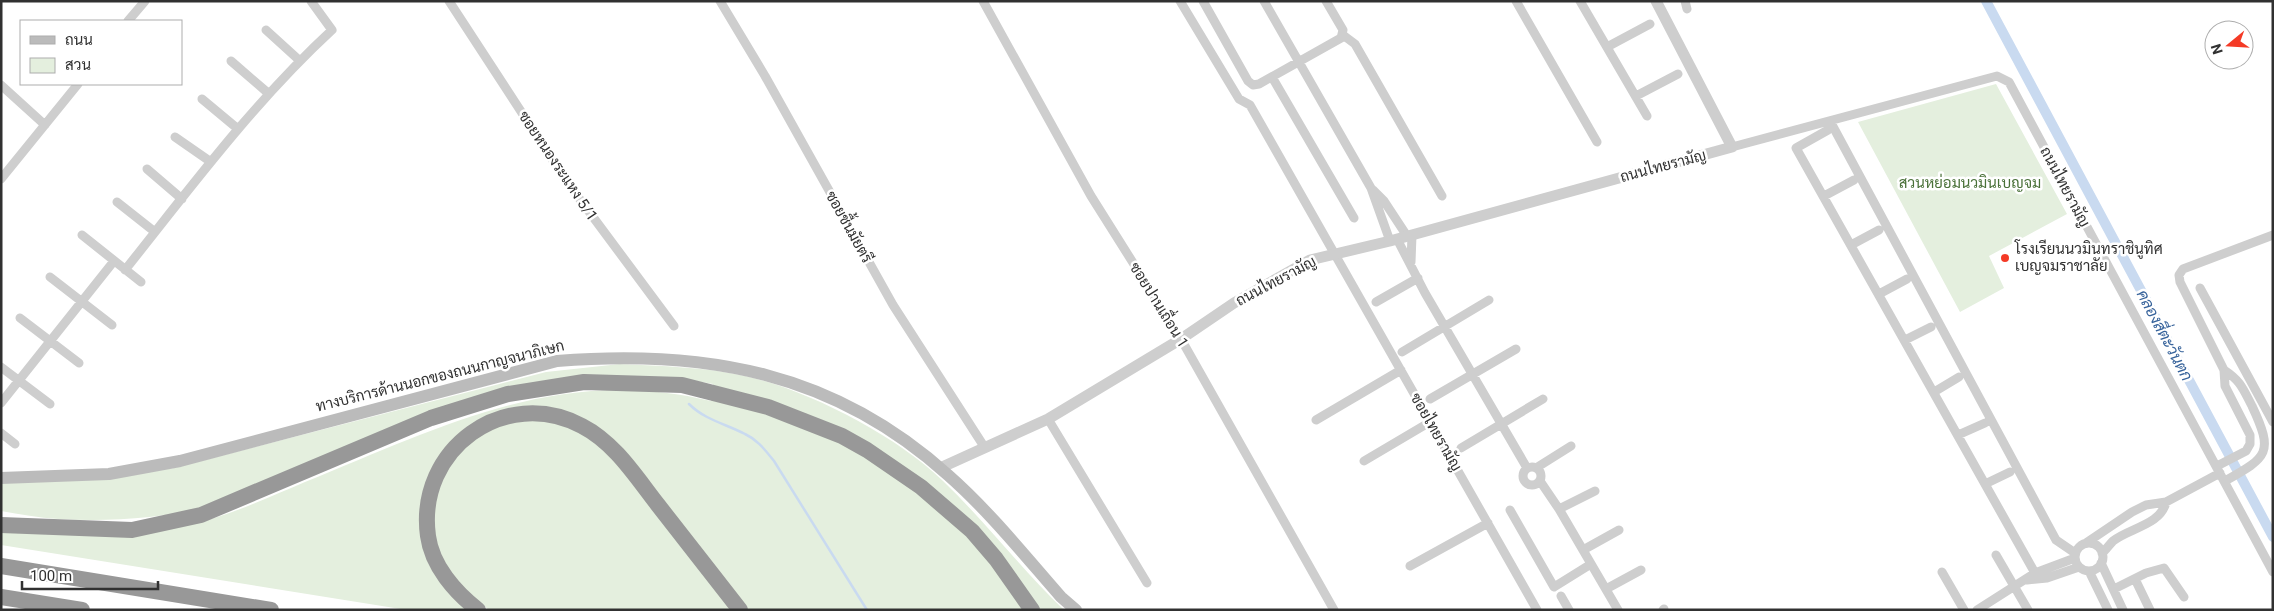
<svg xmlns="http://www.w3.org/2000/svg" width="2274" height="611" viewBox="0 0 2274 611" font-family="Roboto,Sarabun,sans-serif">
<style>
.green{fill:#e4efde}
.lines{fill:none;stroke-linecap:round;stroke-linejoin:round}
.stream{stroke:#c9daf0;stroke-width:2.5}
.canal{stroke:#c9daf0;stroke-width:10}
.minor{stroke:#cecece;stroke-width:9}
.tertiary{stroke:#cecece;stroke-width:11}
.secondary{stroke:#bbb;stroke-width:12}
.motorway{stroke:#989898;stroke-width:16}
.poi-dot{fill:#f43a26;stroke:#fff;stroke-width:2}
.labels{text-anchor:middle;stroke-width:5;stroke-linejoin:round;paint-order:stroke}
.street-label{font-size:15px;fill:#313131;stroke:#fff}
.park-label{font-size:15px;fill:#4a7139;stroke:#fff}
.poi-label{font-size:15px;fill:#313131;stroke:#fff;text-anchor:start}
.water-label{font-size:16px;font-style:italic;fill:#37639b;stroke:#fff}
</style>
<rect width="100%" height="100%" fill="#fff"/>
<!-- green -->
<path class="green" d="M1996,84L2067,214L1989,256L2004,288L1960,312L1858,122Z
M620,364C662,366 704,367 745,376C808,390 895,435 942,480C985,521 1021,569 1064,610H489L454,582L435,546L432,534L424,531C422,551 442,588 458,601C462,605 467,607 471,610H407L1,545V526C64,536 126,539 188,525C229,516 267,498 305,482C441,427 560,364 711,401L713,384C654,373 561,375 503,391C404,419 310,466 215,506C164,518 111,522 58,519C39,518 20,514 1,511V482L92,480L174,468L546,372Z"/>
<g class="lines">
<!-- stream -->
<path class="stream" d="M689,404C705,420 726,424 745,434C758,440 765,450 774,461L867,610"/>
<!-- canal -->
<path class="canal" d="M1986,1L2273,537"/>
<!-- minor -->
<path class="minor" d="M449,1L567,182L674,326
M720,1L765,76L893,305L985,448
M983,1L1091,196L1181,339L1334,610
M1180,1L1239,99L1250,105L1537,610
M1203,1L1248,81L1253,85L1259,84L1341,38L1343,30L1326,1
M1264,1L1371,188L1390,241
M1516,1L1597,142
M1580,1L1647,116
M1685,1L1687,9
M128,21L145,1
M266,30L299,60
M1343,35L1355,44L1442,196
M1607,47L1650,24
M231,61L268,93
M1272,77L1354,218
M1,85L45,125
M1636,96L1678,74
M202,99L238,129
M1830,121L2056,540L2075,553
M1828,130L1796,148L2035,573
M175,137L211,162
M1732,147L1997,76L2009,82L2273,572
M147,169L182,199
M1,179L78,84
M1373,190L1384,201L1407,236
M1824,196L1854,180
M117,202L155,232
M82,235L141,282
M1397,239L1425,293L1527,468
M1851,245L1879,230
M1411,262L1412,235
M125,270C191,187 254,102 332,30L311,1
M50,277L112,325
M2200,288L2273,422
M1879,294L1907,279
M1376,302L1418,278
M20,318L79,363
M1905,340L1931,327
M1402,352L1489,300
M1,367L50,404
M2224,370C2241,381 2243,389 2252,406C2274,453 2268,457 2225,481
M1934,392L1959,377
M1430,399L1516,349
M1,403L114,261
M1048,419L1147,583
M1316,420L1401,370
M1,433L15,444
M1958,435L1985,423
M1461,448L1543,399
M1364,461L1430,422
M2217,466L2246,451L2250,444V435L2225,386L2224,370L2180,282L2179,275L2183,269L2273,235
M1523 476a9 9 0 1 1 18 0a9 9 0 1 1-18 0Z
M1536,468L1571,446
M1540,481L1559,509L1618,610
M1985,484L2010,472
M1559,509L1595,491
M1510,510L1554,587L1591,564
M2086,543L2132,512L2146,505L2166,502L2220,473
M2075 557a14 14 0 1 1 28 0a14 14 0 1 1-28 0Z
M1583,550L1619,530
M2102,553C2106,550 2109,545 2113,541C2129,528 2161,525 2166,502
M1996,555L2028,610
M2101,563L2123,610
M1410,566L1488,523
M2089,571L2108,610
M1942,572L1964,610
M2135,579L2150,610
M2027,580L2047,578L2079,567
M1606,589L1641,570
M2114,589L2146,573L2164,568L2184,597
M1561,596L1569,610
M1663,610L1664,609
M1977,610L2035,573L2075,558"/>
<!-- tertiary -->
<path class="tertiary" d="M940,468L1048,419L1181,339L1234,303L1310,260L1390,241L1732,147L1656,1"/>
<!-- secondary -->
<path class="secondary" d="M1,478L109,474L180,461L557,361C705,349 834,372 948,475C989,511 1025,556 1061,597L1076,610"/>
<!-- motorway -->
<path class="motorway" d="M1,525L132,530L201,515L431,418L508,394L584,382L682,385L768,407L842,436L867,450L921,487L972,531L996,559L1032,610
M1,566L271,610
M1,597L82,610
M478,610C455,592 432,566 428,536C416,449 505,385 582,426C615,443 636,477 658,505C685,540 713,575 740,610"/>
</g>
<!-- markers -->
<circle class="poi-dot" cx="2005" cy="258" r="5"/>
<g class="labels">
<!-- street labels -->
<g class="street-label">
<text transform="translate(558 166) rotate(56)" y="5">ซอยหนองระแหง 5/1</text>
<text transform="translate(1663 166) rotate(-15)" y="5">ถนนไทยรามัญ</text>
<text transform="translate(2065 187) rotate(62)" y="5">ถนนไทยรามัญ</text>
<text transform="translate(849 227) rotate(61)" y="5">ซอยชื้นมัยตรี</text>
<text transform="translate(1276 281) rotate(-28)" y="5">ถนนไทยรามัญ</text>
<text transform="translate(1159 305) rotate(58)" y="5">ซอยปานเถื่อน 1</text>
<text transform="translate(440 376) rotate(-14)" y="5">ทางบริการด้านนอกของถนนกาญจนาภิเษก</text>
<text transform="translate(1436 432) rotate(60)" y="5">ซอยไทยรามัญ</text>
</g>
<!-- park labels -->
<g class="park-label">
<text x="1970" y="188">สวนหย่อมนวมินเบญจม</text>
</g>
<!-- poi labels -->
<g class="poi-label">
<text x="2015" y="254">โรงเรียนนวมินทราชินูทิศ<tspan x="2015" dy="17">เบญจมราชาลัย</tspan></text>
</g>
<!-- water labels -->
<g class="water-label">
<text transform="translate(2165 335) rotate(62)" y="6">คลองสี่ตะวันตก</text>
</g>
</g>
<!-- border -->
<rect width="2274" height="611" fill="none" stroke="#313131" stroke-width="5"/>
<!-- legend -->
<rect x="20" y="20" width="162" height="65" fill="#ffffff" stroke="#adadad"/>
<rect x="30" y="36" width="25" height="8" fill="#bbbbbb" stroke="#adadad"/>
<text x="65" y="45" font-size="15" fill="#313131">ถนน</text>
<rect x="30" y="58" width="25" height="15" fill="#e4efde" stroke="#adadad"/>
<text x="65" y="70" font-size="15" fill="#313131">สวน</text>
<!-- north arrow -->
<g transform="translate(2229 45) rotate(252)"><circle r="24" fill="#ffffff" stroke="#adadad"/>
<path d="M0-4L9 19L0 12L-9 19Z" fill="#f43a26"/>
<text y="-8" font-size="14" font-weight="bold" text-anchor="middle" fill="#313131">N</text>
</g>
<!-- scale -->
<path d="M22 581v8h136v-8" fill="none" stroke="#313131" stroke-width="2.5"/>
<text x="30" y="581" font-size="15" fill="#313131" stroke="#ffffff" stroke-width="4" paint-order="stroke">100 m</text>
</svg>
